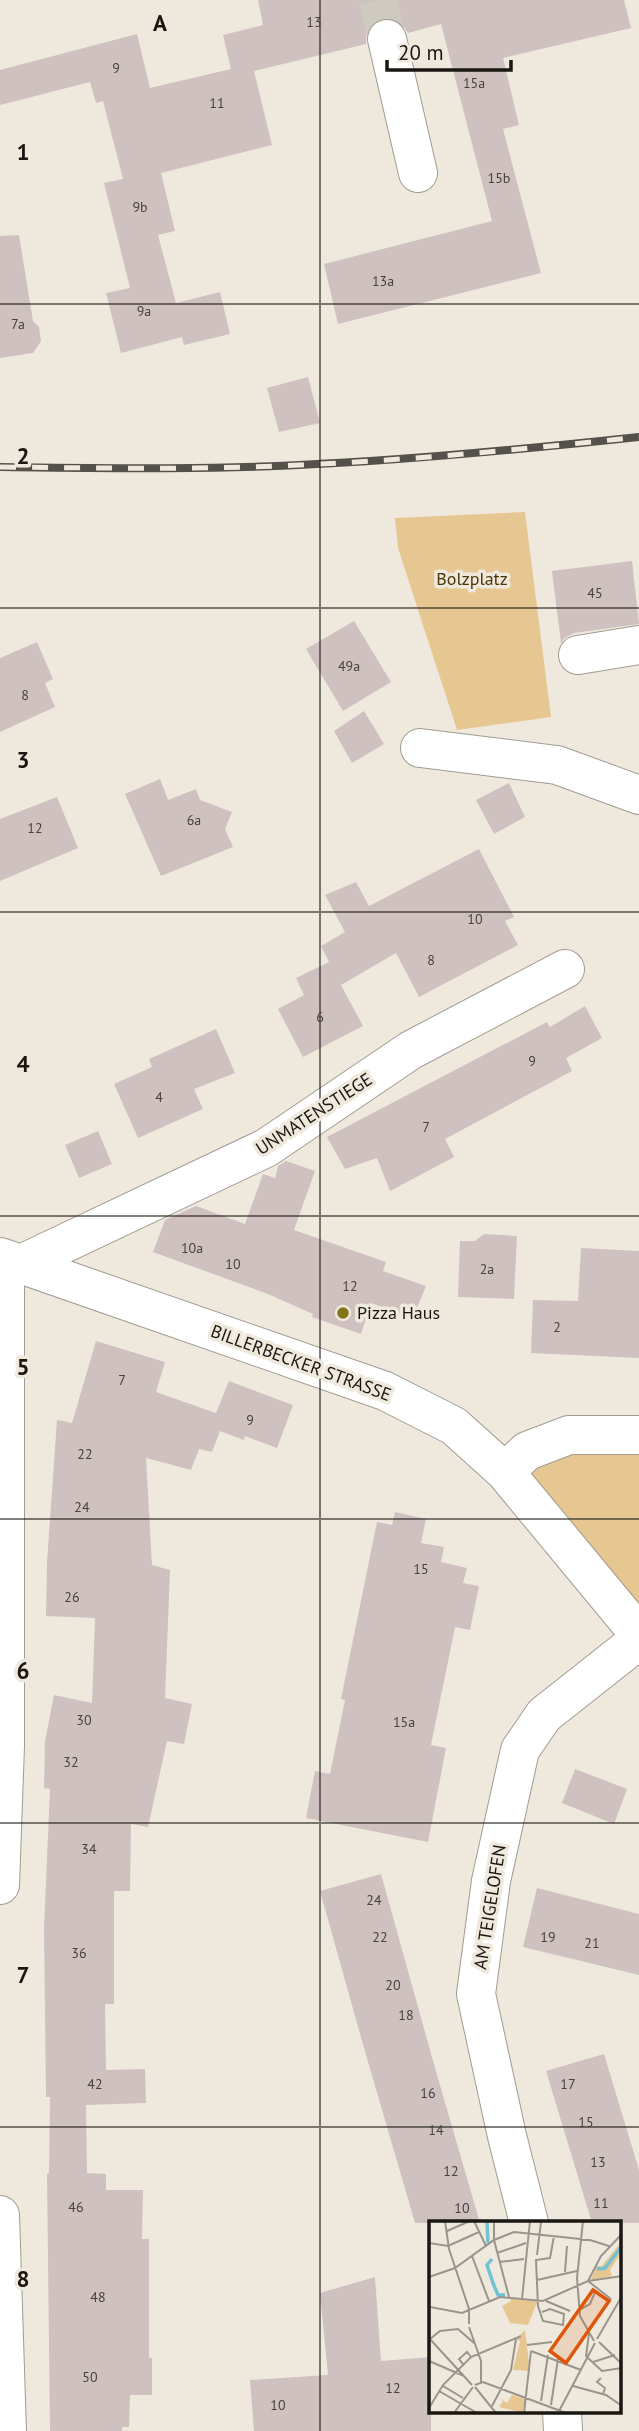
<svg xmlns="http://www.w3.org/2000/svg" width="639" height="2431" viewBox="0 0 639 2431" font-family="'PT Sans',sans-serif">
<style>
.green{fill:#e6c792}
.building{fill:#cfc1bf}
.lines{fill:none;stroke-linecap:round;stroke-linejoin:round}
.minor-tunnel{stroke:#cfcabf;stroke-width:38;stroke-dasharray:38 19;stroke-linecap:butt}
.minor-casing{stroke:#a19b91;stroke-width:40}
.minor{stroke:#fff;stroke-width:38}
.rail-casing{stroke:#54504a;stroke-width:8}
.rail{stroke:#efe9dd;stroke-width:5;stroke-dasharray:16;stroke-linecap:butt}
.grid{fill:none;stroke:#1a1713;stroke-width:2;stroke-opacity:0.55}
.poi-dot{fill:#827518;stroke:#efe9dd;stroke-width:2.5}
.labels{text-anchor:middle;stroke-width:7;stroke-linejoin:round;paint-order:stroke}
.number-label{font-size:14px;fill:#47423e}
.park-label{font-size:18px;fill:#4c3607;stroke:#efe9dd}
.street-label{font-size:18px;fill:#1a1713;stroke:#efe9dd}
.poi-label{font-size:18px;fill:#1a1713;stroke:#efe9dd;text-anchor:start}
.inset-river{fill:none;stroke:#73c1d5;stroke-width:3.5}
.inset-road{fill:none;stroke:#9a958c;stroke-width:2}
.view{fill:#de560c;fill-opacity:0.15;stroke:#de560c;stroke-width:3.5}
.inset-edge{fill:none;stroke:#1a1713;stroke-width:3.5}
.grid-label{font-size:23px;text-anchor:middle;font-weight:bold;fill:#1a1713;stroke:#efe9dd;stroke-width:7;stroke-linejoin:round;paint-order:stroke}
</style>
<rect width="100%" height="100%" fill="#efe9dd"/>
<!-- green -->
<path class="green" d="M525,512L551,717L457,730L398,548L395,518Z
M639,1435V1634L506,1472Z"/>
<!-- building -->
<path class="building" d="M258,0H624L631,28L503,58L519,125L503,129L541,273L338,324L324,264L492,221L441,24L408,33L402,24L394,18H383L372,24L366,33V44L254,71L272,145L161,173L175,231L158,235L176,303L220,292L230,334L184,345L182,337L121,353L106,293L130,288L104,183L123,179L103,101L96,103L90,82L0,105V70L137,34L150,88L231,69L223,35L263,25Z
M19,235L33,321L39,327L41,341L33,353L0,358V236Z
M308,377L320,423L279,432L267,388Z
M632,561L639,624L574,633L565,638L561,643L552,571Z
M354,621L391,682L343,711L306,649Z
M37,642L53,679L45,683L55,707L0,732V658Z
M364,711L384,744L352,763L334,731Z
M160,779L168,800L196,789L200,800L232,812L225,829L233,847L161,876L125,794Z
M509,783L525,817L494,834L476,800Z
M57,797L78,848L0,881V819Z
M479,849L514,917L505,921L518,945L419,997L396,953L341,985L363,1026L303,1057L278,1009L304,995L296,978L329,962L321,946L345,932L325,895L356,882L369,906Z
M585,1006L602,1038L566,1058L572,1071L445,1139L454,1157L390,1191L377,1158L345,1169L327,1137L547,1022L550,1027Z
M216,1029L235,1073L194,1089L203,1109L138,1138L114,1084L152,1067L149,1059Z
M98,1131L112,1164L79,1178L65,1145Z
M286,1161L315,1171L294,1230L386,1262L383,1271L426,1286L413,1318L371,1303L361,1334L312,1317L313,1314L268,1294L153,1252L165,1220L196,1206L245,1224L263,1174L275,1178L278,1166Z
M484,1234L517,1236L514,1299L458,1297L460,1241H475Z
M581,1248L639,1251V1358L531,1353L533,1300L578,1301Z
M96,1341L165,1362L156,1392L216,1413L229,1381L293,1405L277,1448L245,1436L244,1440L220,1431L212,1452L199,1449L191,1470L146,1458L152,1565L170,1570L165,1698L192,1704L184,1744L167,1741L148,1827L131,1824L130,1891H114V2004H105L106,2070L145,2069L146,2103L86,2105L87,2173L106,2174V2190H143L142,2239H149V2358H152V2395H130L129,2427H122V2431H50L47,2174L49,2173L50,2097H46L44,1928L50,1789L44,1788L45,1741L54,1695L92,1703L95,1618L46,1616L47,1562L57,1420L72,1423Z
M395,1512L426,1519L421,1543L444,1547L441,1562L467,1568L463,1583L479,1586L470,1630L455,1627L431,1745L446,1748L428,1842L306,1818L315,1771L330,1774L345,1700L341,1699L377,1522L392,1525Z
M575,1769L627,1789L614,1824L562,1803Z
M381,1874L435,2068L480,2223H415L364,2048L320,1891Z
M537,1888L639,1914V1975L523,1947Z
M604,2054L639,2170V2223H592L546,2071Z
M375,2277L381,2361L431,2357V2431H254L250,2380L328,2375L320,2293Z"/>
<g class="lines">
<!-- minor-tunnel -->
<path class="minor-tunnel" d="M378,0L387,39"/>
<!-- minor casing -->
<g class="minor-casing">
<path id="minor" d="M387,39L418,173
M578,655L639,645
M420,748L557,765L639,795
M0,1257L385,1391L454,1426L505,1472L639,1634
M19,1265L266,1148L411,1050L565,969
M505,1472L527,1451L569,1435H639
M0,1885L5,1746V1259
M0,2215L7,2431
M529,2223L507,2136L476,1994L491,1881L520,1750L544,1715L639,1640
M562,2412L563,2431"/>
</g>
<!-- minor -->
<use href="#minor" class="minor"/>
<!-- rail casing -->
<g class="rail-casing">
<path id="rail" d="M0,467C100,468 199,470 299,465C412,460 526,449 639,437"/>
</g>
<!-- rail -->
<use href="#rail" class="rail"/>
</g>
<!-- grid -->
<path class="grid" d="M320,0V2431M0,304H639M0,608H639M0,912H639M0,1216H639M0,1519H639M0,1823H639M0,2127H639"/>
<!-- markers -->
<circle class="poi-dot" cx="343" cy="1313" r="7"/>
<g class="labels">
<!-- number labels -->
<g class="number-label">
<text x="314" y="27">13</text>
<text x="116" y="73">9</text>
<text x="474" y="88">15a</text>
<text x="217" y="108">11</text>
<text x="499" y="183">15b</text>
<text x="140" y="212">9b</text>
<text x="383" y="286">13a</text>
<text x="144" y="316">9a</text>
<text x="18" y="329">7a</text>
<text x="595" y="598">45</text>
<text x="349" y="671">49a</text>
<text x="25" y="700">8</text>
<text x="194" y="825">6a</text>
<text x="35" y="833">12</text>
<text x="475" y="924">10</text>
<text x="431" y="965">8</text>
<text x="320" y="1022">6</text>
<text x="532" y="1066">9</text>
<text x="159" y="1102">4</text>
<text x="426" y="1132">7</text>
<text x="192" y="1253">10a</text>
<text x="233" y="1269">10</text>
<text x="487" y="1274">2a</text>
<text x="350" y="1291">12</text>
<text x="557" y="1332">2</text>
<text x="122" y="1385">7</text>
<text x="250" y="1425">9</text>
<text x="85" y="1459">22</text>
<text x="82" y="1512">24</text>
<text x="421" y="1574">15</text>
<text x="72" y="1602">26</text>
<text x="84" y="1725">30</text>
<text x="404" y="1727">15a</text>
<text x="71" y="1767">32</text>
<text x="89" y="1854">34</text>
<text x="374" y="1905">24</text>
<text x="380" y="1942">22</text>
<text x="548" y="1942">19</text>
<text x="592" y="1948">21</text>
<text x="79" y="1958">36</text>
<text x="393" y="1990">20</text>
<text x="406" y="2020">18</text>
<text x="95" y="2089">42</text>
<text x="568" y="2089">17</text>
<text x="428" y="2098">16</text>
<text x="586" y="2127">15</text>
<text x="436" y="2135">14</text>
<text x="598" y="2167">13</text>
<text x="451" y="2176">12</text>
<text x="601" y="2208">11</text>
<text x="76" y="2212">46</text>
<text x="462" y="2213">10</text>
<text x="98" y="2302">48</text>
<text x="90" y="2382">50</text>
<text x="393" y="2393">12</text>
<text x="278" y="2410">10</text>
</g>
<!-- park labels -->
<g class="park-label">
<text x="472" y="585">Bolzplatz</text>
</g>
<!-- street labels -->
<g class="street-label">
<text transform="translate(314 1114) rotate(-33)" y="6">UNMATENSTIEGE</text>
<text transform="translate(301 1363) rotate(20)" y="6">BILLERBECKER STRASSE</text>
<text transform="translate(490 1907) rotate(-81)" y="6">AM TEIGELOFEN</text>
</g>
<!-- poi labels -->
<g class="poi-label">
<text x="357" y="1319">Pizza Haus</text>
</g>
</g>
<!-- overview -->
<g transform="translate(429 2221)">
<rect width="192" height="192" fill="#efe9dd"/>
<path d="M192,21V32L181,49L183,55L162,59L167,44L172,46ZM80,76L109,79L99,104L81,102L73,85L82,80ZM96,109L101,150L84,149L91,120L87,118ZM83,174L97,178L93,192L70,186L74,180L70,176L78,182Z" fill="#e6c792"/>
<path class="inset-river" d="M58,0L59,22M63,38L58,44L64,62L69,74H76M168,48L176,47L193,25"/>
<path class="inset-road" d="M16,0L20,28L40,88V103M45,0L57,25M65,0V19L80,76M154,0L148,57L151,95L165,120M18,10L41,0M0,22L19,25L50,11M68,32L97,22M108,34L112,1M43,35L60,80M70,41L95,38M136,51L138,25M0,56L26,47L65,19L85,11L161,19L180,25M108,59L148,50M159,60L172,35L193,13M159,60L182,78M93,78L101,0M117,80L141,90M1,86L33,92L71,76L114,80L159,60L193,55M150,89L161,83L167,69M113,91L121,88L135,93L134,104L114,100L109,85L107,39L121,37L125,15M40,106L52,140V161M159,110L182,78M0,117L43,164M1,118L11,110L29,108L45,122M168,118L193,75M170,121L193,143M98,124L123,121M102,130L152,149M157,136L160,112M159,137L173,150L193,147M0,140L35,155M164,141L186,134M34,143L30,138L38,131L42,136M172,157L168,161L176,167L174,173M46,164L54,161L137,192M14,165L34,177M144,165L177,174L193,185M46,166L67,192M10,170L48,192M112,180L119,134M122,184L129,138M63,185L82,149L87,118M0,187L14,164L42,136L92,115M25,192L44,166M95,192L102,130M129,192L166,122"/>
<path class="view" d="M164,69L180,80L137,142L121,130Z"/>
<rect width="192" height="192" class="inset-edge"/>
</g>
<g class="grid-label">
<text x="160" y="31">A</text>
<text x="23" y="160">1</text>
<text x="23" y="464">2</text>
<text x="23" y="768">3</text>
<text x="23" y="1072">4</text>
<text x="23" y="1375">5</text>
<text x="23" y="1679">6</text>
<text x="23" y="1983">7</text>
<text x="23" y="2287">8</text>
</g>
<!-- scale -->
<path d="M387 60v10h124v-10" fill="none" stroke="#1a1713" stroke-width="3.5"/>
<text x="398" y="60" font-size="21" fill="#1a1713" stroke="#efe9dd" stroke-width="5" paint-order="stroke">20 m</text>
</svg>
